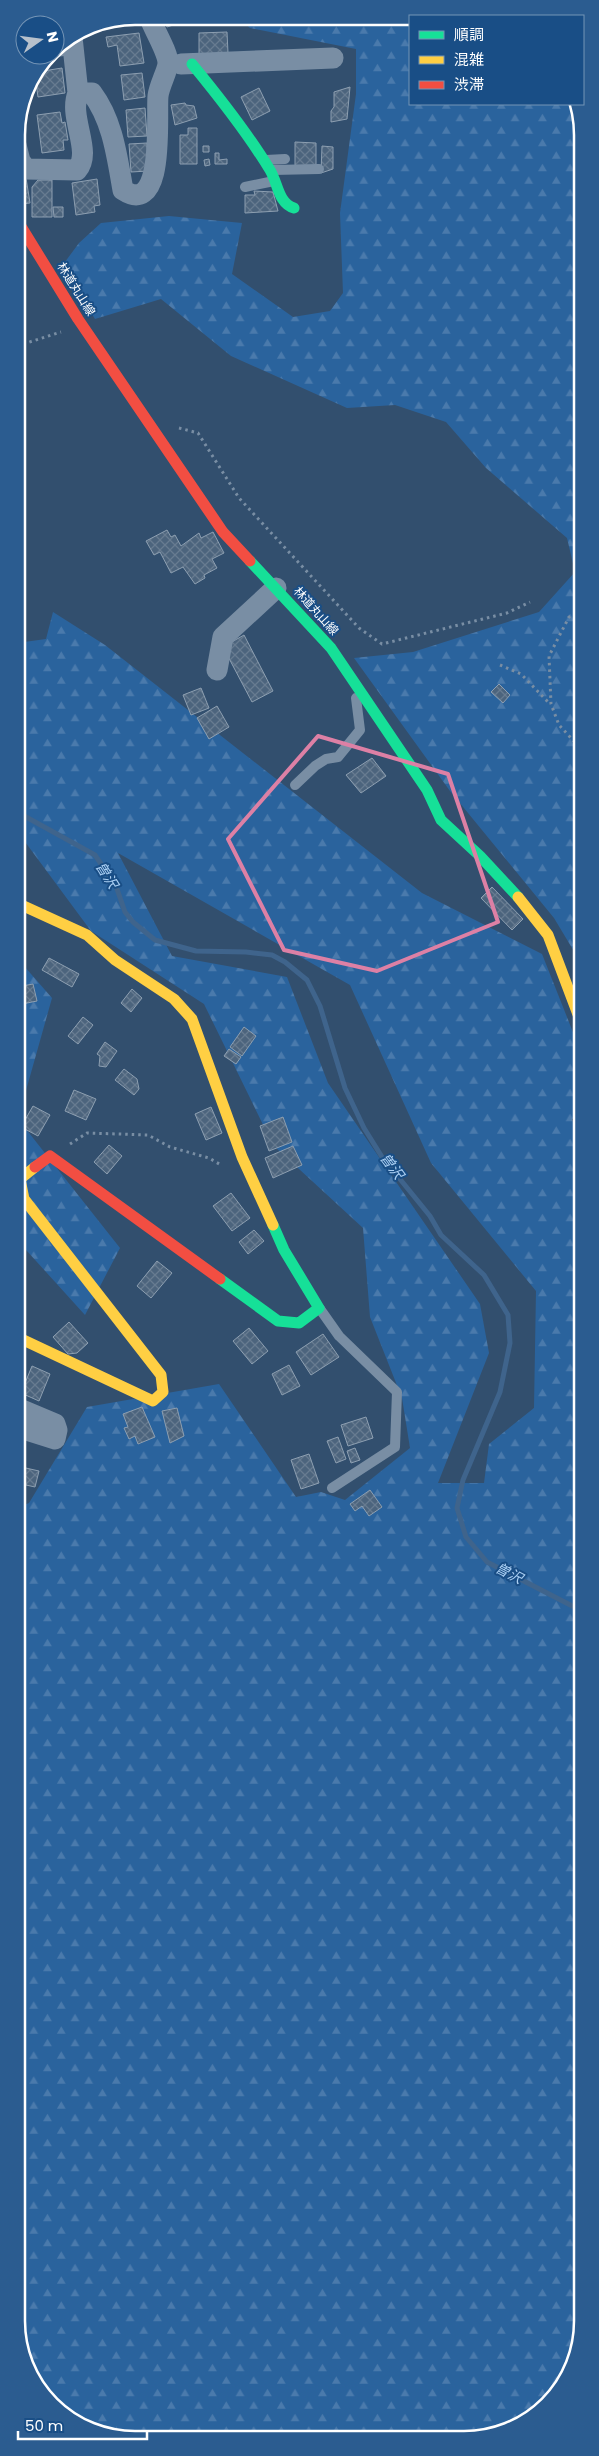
<svg xmlns="http://www.w3.org/2000/svg" width="599" height="2456" viewBox="0 0 599 2456" font-family="Poppins,'Noto Sans JP',sans-serif">
<style>
.forest{fill:url(#forest-firs);fill-rule:evenodd}
.lines{fill:none;stroke-linecap:round;stroke-linejoin:round}
.stream{stroke:#3f648c;stroke-width:5}
.building{fill:url(#building-cross-hatch);stroke:#8d9fb1}
.path{stroke:#798ea4;stroke-width:3;stroke-dasharray:2.5 4;stroke-linecap:butt}
.lane{stroke:#798ea4;stroke-width:10}
.street{stroke:#798ea4;stroke-width:21}
.fast{stroke:#16e098;stroke-width:11}
.slow{stroke:#ffcf43;stroke-width:11}
.jam{stroke:#f24e42;stroke-width:11}
.marked{fill:none;stroke:#dd80a5;stroke-width:4;stroke-linejoin:round}
.labels{text-anchor:middle;stroke-width:4;stroke-linejoin:round;paint-order:stroke}
.street-label{font-size:12px;fill:#fff;stroke:#194e86}
.water-label{font-size:14px;font-style:italic;fill:#acd0f4;stroke:#194e86}
.rim{fill:none;stroke:#fff;stroke-width:2.5}
</style>
<defs>
<pattern id="forest-firs" width="22" height="20" patternUnits="userSpaceOnUse" patternTransform="scale(1.25)"><rect width="22" height="20" fill="#2a639d"/><path d="M5 1l3.5 6h-7zM16 11l3.5 6h-7z" fill="#4a7aac"/></pattern>
<pattern id="building-cross-hatch" width="8" height="8" patternUnits="userSpaceOnUse" patternTransform="scale(1.25)"><rect width="8" height="8" fill="#4c647d"/><path d="M0 0l8 8M0 8l8-8" fill="none" stroke="#677b90"/></pattern>
</defs>
<rect width="100%" height="100%" fill="#324f6e"/>
<!-- forest -->
<path class="forest" d="M238,17L410,18V104H574L582,119L581,963L554,918L450,791L354,658L413,652L539,612L575,572L567,538L486,468L446,422L395,405L347,408L231,356L161,299L95,319L62,266L79,243L101,223L169,216L242,223L232,274L293,317L330,311L343,293L340,213L356,94V49L250,28Z
M53,612L105,645L422,893L542,954L582,1055V1114L572,1119L582,1151L583,2329L574,2367L553,2400L523,2424L480,2439L111,2437L51,2405L17,2337V1508L29,1503L87,1407L219,1384L296,1497L321,1492L345,1500L410,1448L402,1398L370,1317L363,1228L273,1145L204,1004L91,931L17,831V643L46,639ZM118,853L350,985L431,1163L536,1291L534,1408L489,1444L484,1483H438L489,1353L480,1304L328,1083L287,977L172,956Z
M17,958L52,998L18,1119L120,1248L85,1315L17,1240Z"/>
<g class="lines">
<!-- stream -->
<path class="stream" d="M17,812L95,855L116,886L125,912L133,922L155,940L196,951L246,952L272,955L285,962L307,980L320,1006L345,1088L364,1128L382,1157L430,1216L441,1235L484,1275L508,1315L510,1343L500,1392L463,1480L457,1508L466,1537L487,1562L582,1611"/>
</g>
<!-- building -->
<path class="building" d="M163,16L187,17L189,20L167,27Z
M227,32L228,53L199,54V33Z
M139,33L144,63L120,66L117,45L108,47L106,37Z
M62,68L65,93L38,97L35,75L37,72Z
M142,73L145,97L124,100L121,75Z
M350,87L347,119L331,122V111L334,107V92Z
M259,88L270,111L252,120L241,97Z
M185,103L186,105L194,106L197,118L175,125L171,105Z
M145,108L147,136L128,137L126,110Z
M60,112L62,123L65,122L68,140H63L64,150L42,153L37,115Z
M188,128H197V164H180V135H188Z
M295,142L316,143V167H295Z
M147,143L148,171L131,172L129,144Z
M203,146H209V152H203Z
M322,146L333,147V169L321,173Z
M215,153H219V160L227,159V164H215Z
M209,159L210,165L205,166L204,160Z
M26,178L30,203L20,204L17,180Z
M97,179L100,205L94,206L95,212L76,215L72,183Z
M38,180H52V217H32V187Z
M254,191L273,192L278,211L245,213V195H255Z
M53,207H63V217H54Z
M167,530L171,537L175,535L181,546L199,533L201,538L213,532L224,553L212,559L217,568L204,575L205,578L195,584L183,567L171,573L160,552L154,555L146,541Z
M244,635L273,691L252,702L223,647Z
M499,684L510,695L503,703L491,692Z
M201,688L209,708L191,715L183,695Z
M217,706L229,727L209,739L197,718Z
M372,758L386,776L361,793L346,775Z
M17,864L22,885H17Z
M492,887L523,919L512,930L481,898Z
M49,958L79,974L72,987L42,970Z
M33,984L37,1001L17,1005V987Z
M132,989L142,998L131,1012L121,1003Z
M83,1017L93,1025L78,1044L68,1036Z
M244,1027L256,1036L242,1056L230,1047Z
M105,1042L117,1051L106,1067L99,1066L100,1056L97,1054Z
M229,1049L241,1057L236,1064L224,1056Z
M124,1069L137,1079L139,1089L134,1095L115,1080Z
M74,1090L96,1099L86,1120L65,1111Z
M33,1106L50,1115L38,1136L21,1127Z
M211,1107L222,1133L206,1140L195,1114Z
M283,1117L292,1142L269,1151L260,1126Z
M109,1145L122,1156L107,1174L94,1162Z
M293,1146L302,1165L273,1178L265,1158Z
M231,1193L250,1218L232,1231L213,1206Z
M254,1230L264,1241L248,1254L239,1242Z
M157,1261L172,1273L151,1298L137,1286Z
M69,1322L88,1343L77,1353L68,1354L53,1337Z
M249,1328L268,1351L252,1364L233,1341Z
M323,1334L339,1357L311,1375L296,1352Z
M289,1365L300,1386L282,1395L272,1374Z
M32,1366L50,1374L39,1401L21,1393Z
M142,1407L155,1437L138,1444L135,1436L129,1439L124,1428L128,1427L123,1414Z
M177,1408L184,1436L170,1443L162,1411Z
M366,1417L373,1438L348,1446L341,1425Z
M338,1437L346,1459L336,1463L327,1441Z
M355,1448L360,1460L351,1463L347,1451Z
M309,1454L319,1483L301,1489L291,1460Z
M17,1466L39,1471L35,1487L17,1483Z
M370,1490L382,1507L369,1516L362,1506L355,1511L350,1504Z"/>
<g class="lines">
<!-- path -->
<path class="path" d="M17,346L61,332
M179,428L198,433L239,498L359,628L382,644L507,613L530,602
M582,611L569,617L549,656L551,704L559,725L582,750
M500,665L521,674L550,704
M70,1144L87,1133L148,1135L170,1147L209,1158L221,1165"/>
<!-- lane -->
<path class="lane" d="M55,52L73,50
M266,160L285,159
M273,170L319,169
M245,187L274,181
M295,785L315,766L326,759L338,757L360,730L356,698
M320,1309L339,1336L397,1392L395,1447L332,1488"/>
<!-- street -->
<path class="street" d="M72,37L78,93
M181,64L333,58
M16,145L20,161L26,169L77,170C93,152 68,117 78,93H92C113,121 117,157 123,190C166,218 156,114 158,96C159,86 168,70 168,63C168,52 153,28 149,16
M217,670L223,637L276,588
M17,1408L55,1424L57,1430L55,1439L17,1427"/>
<!-- fast -->
<path class="fast" d="M192,64C220,98 247,132 270,170C278,183 278,203 294,208
M250,561L331,648L427,790L441,820L480,856L518,897
M220,1279L278,1321L299,1323L319,1308L284,1250L273,1225"/>
<!-- slow -->
<path class="slow" d="M518,897L548,935L582,1025
M17,903L87,935L115,960L174,999L192,1019L242,1157L273,1225
M17,1337L153,1401L163,1392L161,1375L24,1199L20,1179L35,1167"/>
<!-- jam -->
<path class="jam" d="M17,220L78,319L223,532L250,561
M35,1167L50,1156L220,1279"/>
</g>
<!-- marked area -->
<path class="marked" d="M318,736L448,774L498,922L377,971L284,950L228,839Z"/>
<g class="labels">
<!-- street labels -->
<g class="street-label">
<text transform="translate(76 289) rotate(58)" y="4">林道丸山線</text>
<text transform="translate(316 611) rotate(48)" y="4">林道丸山線</text>
</g>
<!-- water labels -->
<g class="water-label">
<text transform="translate(107 875) rotate(58)" y="5">曽沢</text>
<text transform="translate(392 1166) rotate(53)" y="5">曽沢</text>
<text transform="translate(509 1573) rotate(27)" y="5">曽沢</text>
</g>
</g>
<!-- crop -->
<path d="M0 0H599V2456H0ZM135 25H464A110 110 0 0 1 574 135V2321A110 110 0 0 1 464 2431H135A110 110 0 0 1 25 2321V135A110 110 0 0 1 135 25Z" fill="#2b5c90" fill-rule="evenodd"/>
<path class="rim" d="M135 25H464A110 110 0 0 1 574 135V2321A110 110 0 0 1 464 2431H135A110 110 0 0 1 25 2321V135A110 110 0 0 1 135 25Z"/>
<!-- legend -->
<rect x="409" y="15" width="175" height="90" fill="#194e86" stroke="#7595b6"/>
<rect x="419" y="31" width="25" height="8" fill="#16e098" stroke="#7595b6"/>
<text x="454" y="40" font-size="15" fill="#ffffff">順調</text>
<rect x="419" y="56" width="25" height="8" fill="#ffcf43" stroke="#7595b6"/>
<text x="454" y="65" font-size="15" fill="#ffffff">混雑</text>
<rect x="419" y="81" width="25" height="8" fill="#f24e42" stroke="#7595b6"/>
<text x="454" y="90" font-size="15" fill="#ffffff">渋滞</text>
<!-- north arrow -->
<g transform="translate(40 40) rotate(76)"><circle r="24" fill="#194e86" stroke="#7595b6"/>
<path d="M0-4L9 19L0 12L-9 19Z" fill="#b7c1cc"/>
<text y="-8" font-size="14" font-weight="bold" text-anchor="middle" fill="#ffffff">N</text>
</g>
<!-- scale -->
<path d="M18 2431v8h129v-8" fill="none" stroke="#ffffff" stroke-width="2.5"/>
<text x="25" y="2431" font-size="15" fill="#ffffff" stroke="#194e86" stroke-width="4" paint-order="stroke">50 m</text>
</svg>
